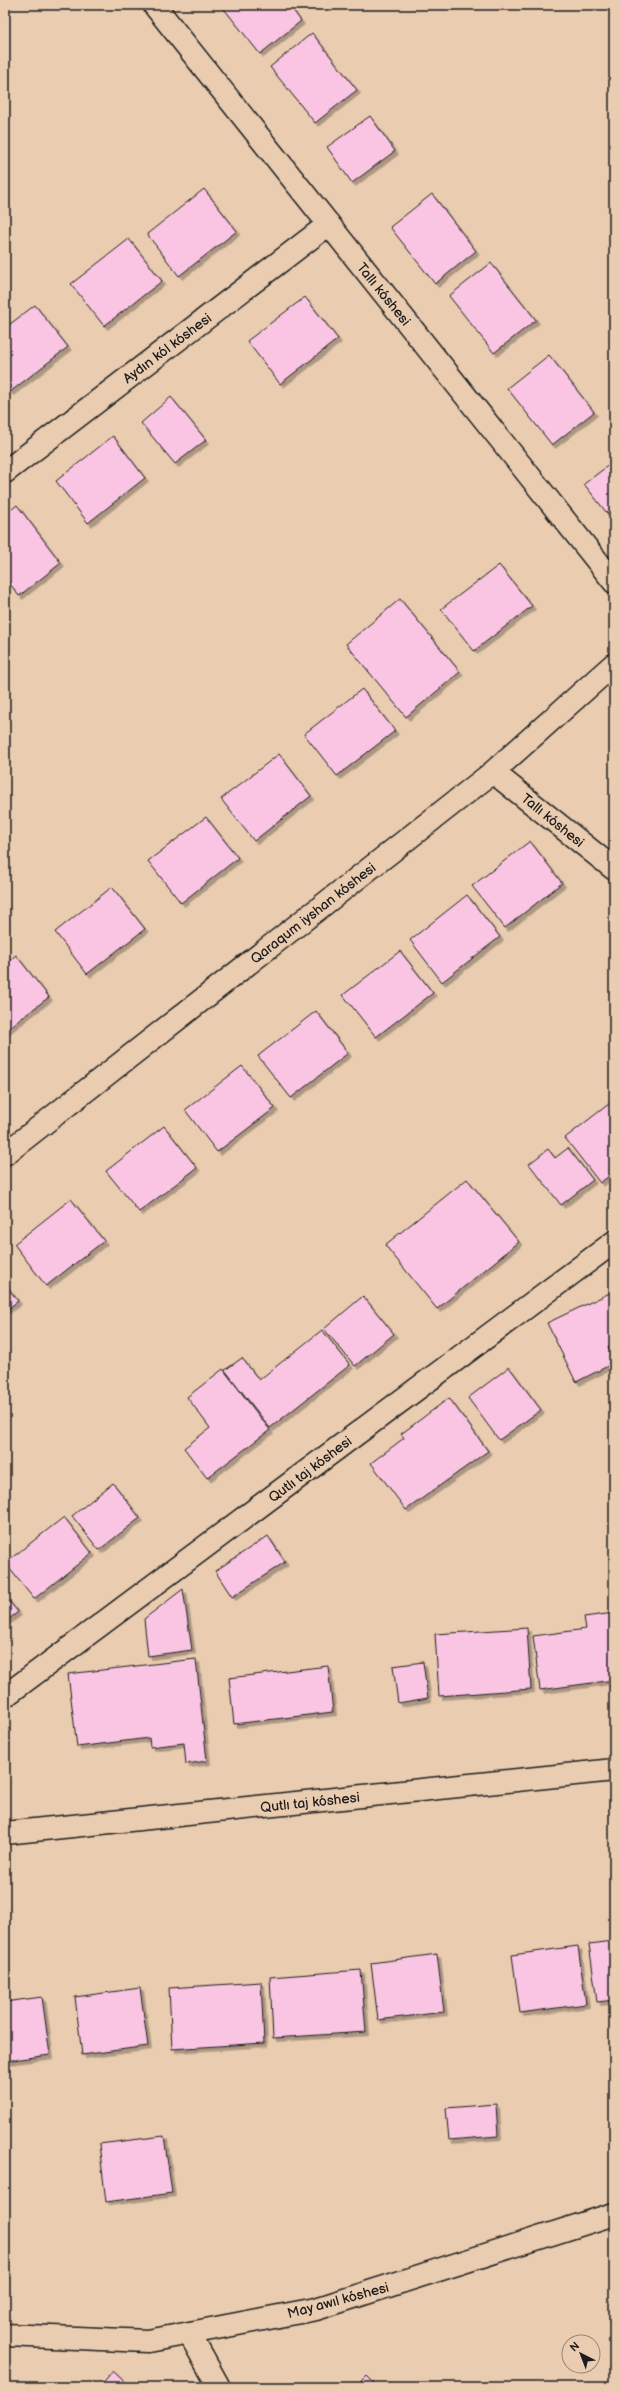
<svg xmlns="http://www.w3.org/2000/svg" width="619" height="2392" viewBox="0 0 619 2392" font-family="'Balsamiq Sans',sans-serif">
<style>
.building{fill:#f9c5e3;stroke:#1c1c1c;filter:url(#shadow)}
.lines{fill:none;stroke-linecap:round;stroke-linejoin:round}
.minor-casing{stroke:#1c1c1c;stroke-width:25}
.minor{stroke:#eacdb1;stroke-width:22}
.labels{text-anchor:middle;stroke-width:3.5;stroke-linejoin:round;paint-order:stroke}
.street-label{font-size:14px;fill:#1c1c1c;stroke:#eacdb1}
</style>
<defs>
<filter id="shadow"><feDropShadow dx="3.5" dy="3.5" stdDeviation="0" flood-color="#0004"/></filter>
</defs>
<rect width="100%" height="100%" fill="#eacdb1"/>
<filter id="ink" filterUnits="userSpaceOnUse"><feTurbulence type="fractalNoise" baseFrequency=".025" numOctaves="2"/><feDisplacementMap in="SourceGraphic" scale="8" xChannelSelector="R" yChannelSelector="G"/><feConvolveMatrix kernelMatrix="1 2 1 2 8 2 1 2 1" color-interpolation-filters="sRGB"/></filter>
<g filter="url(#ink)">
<!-- building -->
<path class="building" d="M221,5H289L301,21L260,54Z
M312,33L357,90L315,123L270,67Z
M370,116L395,151L352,183L327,147Z
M204,189L237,231L179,276L147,234Z
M432,194L476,251L435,284L390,227Z
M129,239L162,281L104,326L71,284Z
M491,263L536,320L494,353L449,296Z
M305,297L338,339L280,384L247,341Z
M35,305L68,347L10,392L5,385V328Z
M549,355L594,412L552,445L507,388Z
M171,397L206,440L175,464L141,423Z
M113,436L145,478L88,523L56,481Z
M614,461V522L584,484Z
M17,505L61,563L19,596L5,577V515Z
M499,565L532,606L474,651L441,609Z
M400,599L460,672L406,717L346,644Z
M362,689L395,731L337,776L304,734Z
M279,754L311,796L254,841L221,799Z
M206,817L238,858L181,903L148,861Z
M530,841L562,883L505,928L472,886Z
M112,887L145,929L87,974L55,932Z
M467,895L500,937L442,982L410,940Z
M400,951L433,993L376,1037L343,995Z
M16,955L49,997L5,1031V964Z
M316,1011L348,1053L291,1098L258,1056Z
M242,1066L275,1108L217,1152L185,1110Z
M614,1100V1172L600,1183L565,1138Z
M164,1126L197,1168L139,1212L106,1171Z
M568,1148L593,1180L561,1205L529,1164L548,1149L555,1158Z
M467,1179L519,1242L437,1309L385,1245Z
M71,1199L104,1241L46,1286L14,1244Z
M5,1284L18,1301L5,1311Z
M614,1291V1344L608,1347L614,1363L576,1382L547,1323Z
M363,1296L394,1334L355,1366L324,1329Z
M322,1330L350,1365L270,1428L225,1370L242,1358L259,1380Z
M509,1367L541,1410L499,1440L468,1398Z
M223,1369L270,1430L207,1478L184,1448L210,1428L187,1397Z
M449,1398L488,1451L406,1510L371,1463L404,1438L401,1434Z
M113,1483L140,1518L99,1550L72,1516Z
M64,1517L92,1553L34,1599L5,1563Z
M268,1536L285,1562L232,1597L215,1571Z
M183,1589L192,1650L148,1656L144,1619Z
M5,1596L18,1612L5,1622Z
M614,1613V1680L540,1690L533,1636L586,1629L584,1617Z
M527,1628L531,1689L439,1696L435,1634Z
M196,1659L207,1761L186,1764L184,1743L150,1747L149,1738L77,1747L68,1674Z
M423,1662L428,1698L398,1703L393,1666Z
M328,1666L333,1712L234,1724L229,1678Z
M614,1941V2000L597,2002L589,1944Z
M578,1946L586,2004L520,2013L512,1955Z
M437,1954L444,2012L378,2020L371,1963Z
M361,1970L366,2032L273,2038L270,1977Z
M261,1982L264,2043L172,2049L169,1988Z
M140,1988L148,2046L82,2055L75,1997Z
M42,1997L50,2055L5,2061V2002Z
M496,2104L498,2136L449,2140L446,2108Z
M164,2136L172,2193L106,2202L99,2144Z
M113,2371L130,2387H99Z
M367,2376L378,2387H356Z"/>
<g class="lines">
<!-- minor casing -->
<g class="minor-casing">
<path id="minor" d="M154,5L614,582
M5,472L329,224
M493,772L614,869
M5,1154L493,772L614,664
M5,1696L614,1242
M5,1833L614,1770
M189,2333L219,2387
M5,2335L148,2341L316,2309L614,2214"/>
</g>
<!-- minor -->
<use href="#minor" class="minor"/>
</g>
</g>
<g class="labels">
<!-- street labels -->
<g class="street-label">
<text transform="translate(384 294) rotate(51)" y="5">Tallı kóshesi</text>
<text transform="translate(167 348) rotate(-37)" y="5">Aydın kól kóshesi</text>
<text transform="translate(553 820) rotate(39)" y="5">Tallı kóshesi</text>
<text transform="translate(313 913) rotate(-38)" y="5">Qaraqum iyshan kóshesi</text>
<text transform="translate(310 1469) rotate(-37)" y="5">Qutlı taj kóshesi</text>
<text transform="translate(310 1802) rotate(-6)" y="5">Qutlı taj kóshesi</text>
<text transform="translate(338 2300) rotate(-15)" y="5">May awıl kóshesi</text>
</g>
</g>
<!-- margin -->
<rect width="619" height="2392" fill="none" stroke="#eacdb1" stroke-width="20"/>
<rect x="10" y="10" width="599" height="2372" fill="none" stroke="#1c1c1c" stroke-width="1.5" filter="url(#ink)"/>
<!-- north arrow -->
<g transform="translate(581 2354) rotate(318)"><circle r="19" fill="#eacdb1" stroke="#988675"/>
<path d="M0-3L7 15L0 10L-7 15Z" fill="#1c1c1c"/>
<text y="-6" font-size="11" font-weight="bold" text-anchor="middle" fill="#1c1c1c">N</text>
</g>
</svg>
